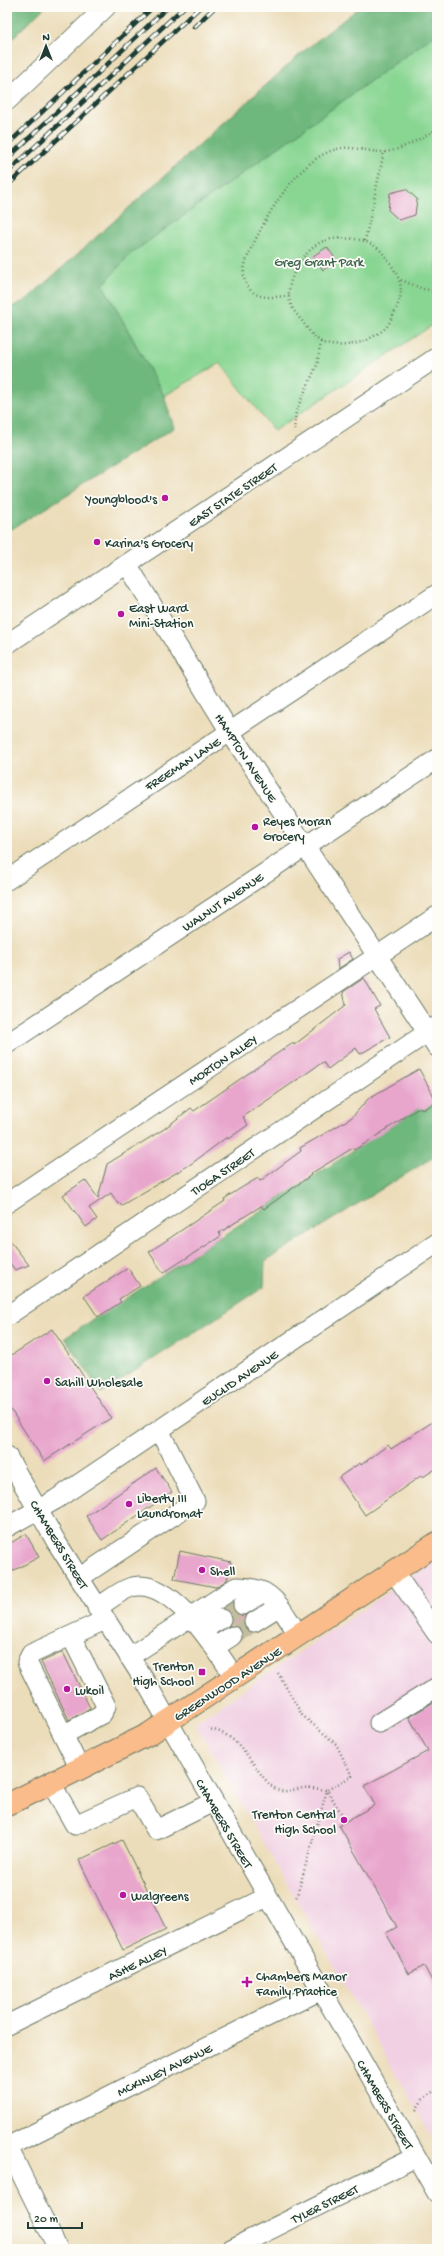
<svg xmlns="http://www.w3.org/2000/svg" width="444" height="2256" viewBox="0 0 444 2256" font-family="'Gochi Hand',sans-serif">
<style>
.built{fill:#f1d0e3}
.green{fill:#89d693;stroke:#548a64}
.forest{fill:#6eb77d;stroke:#467a58}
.building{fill:#e8a6cd}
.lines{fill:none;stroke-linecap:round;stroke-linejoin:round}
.minor-tunnel{stroke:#c3bd9f;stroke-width:19;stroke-dasharray:19 10;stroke-linecap:butt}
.minor-casing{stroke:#677563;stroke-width:21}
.major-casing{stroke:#677563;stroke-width:24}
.path{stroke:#677563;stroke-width:2.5;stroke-dasharray:1 3;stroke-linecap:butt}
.minor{stroke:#fff;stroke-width:19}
.major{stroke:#f9bc8a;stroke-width:22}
.rail-casing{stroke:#1f3d34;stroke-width:4.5}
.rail{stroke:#fdfcf7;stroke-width:3;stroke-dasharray:9;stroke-linecap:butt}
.poi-dot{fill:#b5179e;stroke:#fdfcf7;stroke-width:1.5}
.labels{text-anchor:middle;stroke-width:3.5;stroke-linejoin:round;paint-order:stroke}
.park-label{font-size:13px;fill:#3a634c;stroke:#fdfcf7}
.street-label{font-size:13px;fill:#1f3d34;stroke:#fdfcf7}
.poi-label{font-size:13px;fill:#1f3d34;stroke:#fdfcf7;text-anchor:start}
</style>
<rect width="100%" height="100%" fill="#fdfcf7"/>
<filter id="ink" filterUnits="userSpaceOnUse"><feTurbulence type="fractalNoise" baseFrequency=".025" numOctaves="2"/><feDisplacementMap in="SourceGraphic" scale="8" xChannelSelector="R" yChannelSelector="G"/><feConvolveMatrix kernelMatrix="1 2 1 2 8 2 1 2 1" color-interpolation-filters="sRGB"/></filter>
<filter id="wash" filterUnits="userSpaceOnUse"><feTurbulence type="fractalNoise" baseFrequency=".012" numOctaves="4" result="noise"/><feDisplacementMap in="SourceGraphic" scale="16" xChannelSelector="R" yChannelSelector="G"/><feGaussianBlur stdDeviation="0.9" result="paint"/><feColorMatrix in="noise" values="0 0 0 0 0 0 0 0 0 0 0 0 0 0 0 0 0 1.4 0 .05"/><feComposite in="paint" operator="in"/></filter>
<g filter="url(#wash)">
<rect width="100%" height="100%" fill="#ecddba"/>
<!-- built -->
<path class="built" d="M437,1559V2146L195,1723Z"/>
<!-- green -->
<path class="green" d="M437,33V153L431,157L437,166V322L274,431L220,363L164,396L103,285L129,255Z"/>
<!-- forest -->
<path class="forest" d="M7,7H45L7,43Z
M360,7H437V33L129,255L103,285L164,396L174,428L7,532V309L26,300L305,50Z
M437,1096V1155L265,1261L264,1287L101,1393L65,1338Z"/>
<g id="blocks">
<!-- building -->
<path class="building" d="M406,189L417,199L415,215L399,220L388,210L390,193Z
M327,247L337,261L323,270L313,256Z
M349,952L353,959L338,969L337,959Z
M364,978L380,1006L374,1009L390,1037L360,1054L356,1048L328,1069L323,1062L243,1117L248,1125L228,1139L227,1137L191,1164L122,1205L120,1203L118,1204L111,1193L89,1208L97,1219L86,1227L63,1195L85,1180L98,1198L107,1164L164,1129L191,1108L194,1111L272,1057L293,1043L294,1045L346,1005L343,992Z
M419,1069L437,1102L422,1110L420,1107L366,1143L354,1150L353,1148L310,1174L311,1175L264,1209L261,1206L219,1233L221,1236L163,1273L149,1252L225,1201L224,1199L241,1188L258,1178L260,1181L301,1151L300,1148L351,1118L369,1098Z
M7,1237L29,1265L15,1270L7,1259Z
M128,1268L140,1286L119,1299L121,1302L98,1317L84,1296Z
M52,1329L111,1418L44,1461L7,1404V1358Z
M437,1419V1468L423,1477L422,1475L365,1515L339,1477L360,1463L361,1465L388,1445L391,1449Z
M156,1468L172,1492L102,1540L86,1516Z
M26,1534L39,1557L7,1574V1545Z
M180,1551L231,1562L227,1580L216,1587L174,1579Z
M233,1602L234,1611L238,1615H246L243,1623L248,1631L243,1635L237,1626H229L232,1619L231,1614L223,1609Z
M63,1652L90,1708L69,1720L41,1662Z
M437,1700V1990L424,1966L409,1974L386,1933L397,1927L339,1825L375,1805L364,1786L428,1751L409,1717Z
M122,1840L166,1929L123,1950L79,1860Z"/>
</g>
</g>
<g filter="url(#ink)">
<use href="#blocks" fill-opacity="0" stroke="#677563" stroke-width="1"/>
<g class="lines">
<!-- minor-tunnel -->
<path class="minor-tunnel" d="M221,1619L243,1605
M232,1636L254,1622"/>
<!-- minor casing -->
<g class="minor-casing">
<path id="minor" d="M7,101L106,7
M127,564L230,732L437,1047
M7,644L437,357
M7,880L437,594
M7,1044L437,759
M7,1203L437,916
M7,1316L437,1026
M7,1456L57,1543L148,1686L437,2193
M7,1527L55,1500L437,1243
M394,1572L437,1634
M79,1578L195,1501L159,1430
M243,1605L264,1592
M97,1608C107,1602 118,1592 129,1588C170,1573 217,1651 235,1678
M254,1622L278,1607
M203,1630L221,1619
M215,1647L232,1636
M129,1657L236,1587C275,1587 278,1606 299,1635
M379,1723L437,1687
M63,1735L102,1714L106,1706L71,1636
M80,1769L27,1662L31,1654L105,1620
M51,1783L75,1825L137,1797L156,1830L213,1802
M7,2025L267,1897
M7,2145L58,2249
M7,2147L321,1990
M231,2249L416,2157"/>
</g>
<!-- major casing -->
<g class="major-casing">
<path id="major" d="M7,1805L149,1734L437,1543"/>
</g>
<!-- path -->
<path class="path" d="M339,238C366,239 377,242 392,266C406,288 402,298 390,321C386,331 375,335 367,340C355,345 331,349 320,341C312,336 307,328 302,321C296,314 290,306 289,297C287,278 303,253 319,243C324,240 333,239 339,238Z
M365,241L384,152
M401,280L423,289L437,291
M289,296C270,297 253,301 245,281C240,268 252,246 258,235C273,204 305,153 342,148C356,147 370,152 384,152C403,150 421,138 437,129
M294,430L296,411L317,365L321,342
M278,1673L302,1715L336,1744L352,1776L327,1790L296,1899
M207,1729C247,1732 257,1785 281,1791C288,1792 296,1789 303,1788C311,1787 319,1789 327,1790L346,1821
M416,2110L423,2099L437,2089"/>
<!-- minor -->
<use href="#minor" class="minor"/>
<!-- major -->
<use href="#major" class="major"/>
<!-- rail casing -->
<g class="rail-casing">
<path id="rail" d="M194,27L215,7
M7,145L153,7
M7,159L168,7
M7,173L184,7
M7,186L200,7"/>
</g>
<!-- rail -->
<use href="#rail" class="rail"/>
</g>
</g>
<!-- markers -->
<g class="poi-dot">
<circle cx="165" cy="498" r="4"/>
<circle cx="97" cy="542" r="4"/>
<circle cx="121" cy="614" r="4"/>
<circle cx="255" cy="827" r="4"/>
<circle cx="47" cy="1381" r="4"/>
<circle cx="129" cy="1504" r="4"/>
<circle cx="202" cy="1570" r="4"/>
<rect x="198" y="1668" width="8" height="8" rx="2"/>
<circle cx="67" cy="1689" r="4"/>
<circle cx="344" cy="1820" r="4"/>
<circle cx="123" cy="1895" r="4"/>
<path d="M245 1976h4v4h4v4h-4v4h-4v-4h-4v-4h4z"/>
</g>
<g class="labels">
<!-- park labels -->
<g class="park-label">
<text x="319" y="266">Greg Grant Park</text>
</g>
<!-- street labels -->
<g class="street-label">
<text transform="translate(232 494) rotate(-34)" y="5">EAST STATE STREET</text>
<text transform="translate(247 757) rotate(57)" y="5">HAMPTON AVENUE</text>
<text transform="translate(182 763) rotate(-33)" y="5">FREEMAN LANE</text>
<text transform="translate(222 901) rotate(-34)" y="5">WALNUT AVENUE</text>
<text transform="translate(222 1059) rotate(-34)" y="5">MORTON ALLEY</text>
<text transform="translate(222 1171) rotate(-34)" y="5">TIOGA STREET</text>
<text transform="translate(239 1377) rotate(-34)" y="5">EUCLID AVENUE</text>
<text transform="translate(60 1544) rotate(59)" y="5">CHAMBERS STREET</text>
<text transform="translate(227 1683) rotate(-33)" y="5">GREENWOOD AVENUE</text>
<text transform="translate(225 1823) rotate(60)" y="5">CHAMBERS STREET</text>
<text transform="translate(137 1962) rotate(-26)" y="5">ASHE ALLEY</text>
<text transform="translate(164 2069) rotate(-26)" y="5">MCKINLEY AVENUE</text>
<text transform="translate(386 2104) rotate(60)" y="5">CHAMBERS STREET</text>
<text transform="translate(324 2203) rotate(-26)" y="5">TYLER STREET</text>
</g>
<!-- poi labels -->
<g class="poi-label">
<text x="157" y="503" text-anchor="end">Youngblood's</text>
<text x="105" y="547">Karina's Grocery</text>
<text x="129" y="612">East Ward<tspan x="129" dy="15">Mini-Station</tspan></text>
<text x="263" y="825">Reyes Moran<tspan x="263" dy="15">Grocery</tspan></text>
<text x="55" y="1386">Sahill Wholesale</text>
<text x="137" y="1502">Liberty III<tspan x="137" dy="15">Laundromat</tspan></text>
<text x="210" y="1575">Shell</text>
<text x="194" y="1670" text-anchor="end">Trenton<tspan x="194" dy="15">High School</tspan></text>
<text x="75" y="1694">Lukoil</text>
<text x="336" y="1818" text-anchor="end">Trenton Central<tspan x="336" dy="15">High School</tspan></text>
<text x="131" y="1900">Walgreens</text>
<text x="256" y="1980">Chambers Manor<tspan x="256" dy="15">Family Practice</tspan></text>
</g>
</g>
<!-- margin -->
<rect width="444" height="2256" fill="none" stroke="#fdfcf7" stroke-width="24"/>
<!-- north arrow -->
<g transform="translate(46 46)" stroke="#fdfcf7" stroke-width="3" paint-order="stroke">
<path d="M0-3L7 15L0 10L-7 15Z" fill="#1f3d34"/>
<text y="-6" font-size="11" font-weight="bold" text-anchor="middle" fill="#1f3d34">N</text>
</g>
<!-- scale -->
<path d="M28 2222v6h54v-6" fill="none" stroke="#1f3d34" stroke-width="2"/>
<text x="34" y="2222" font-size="12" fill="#1f3d34" stroke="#fdfcf7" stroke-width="3" paint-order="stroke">20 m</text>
</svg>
